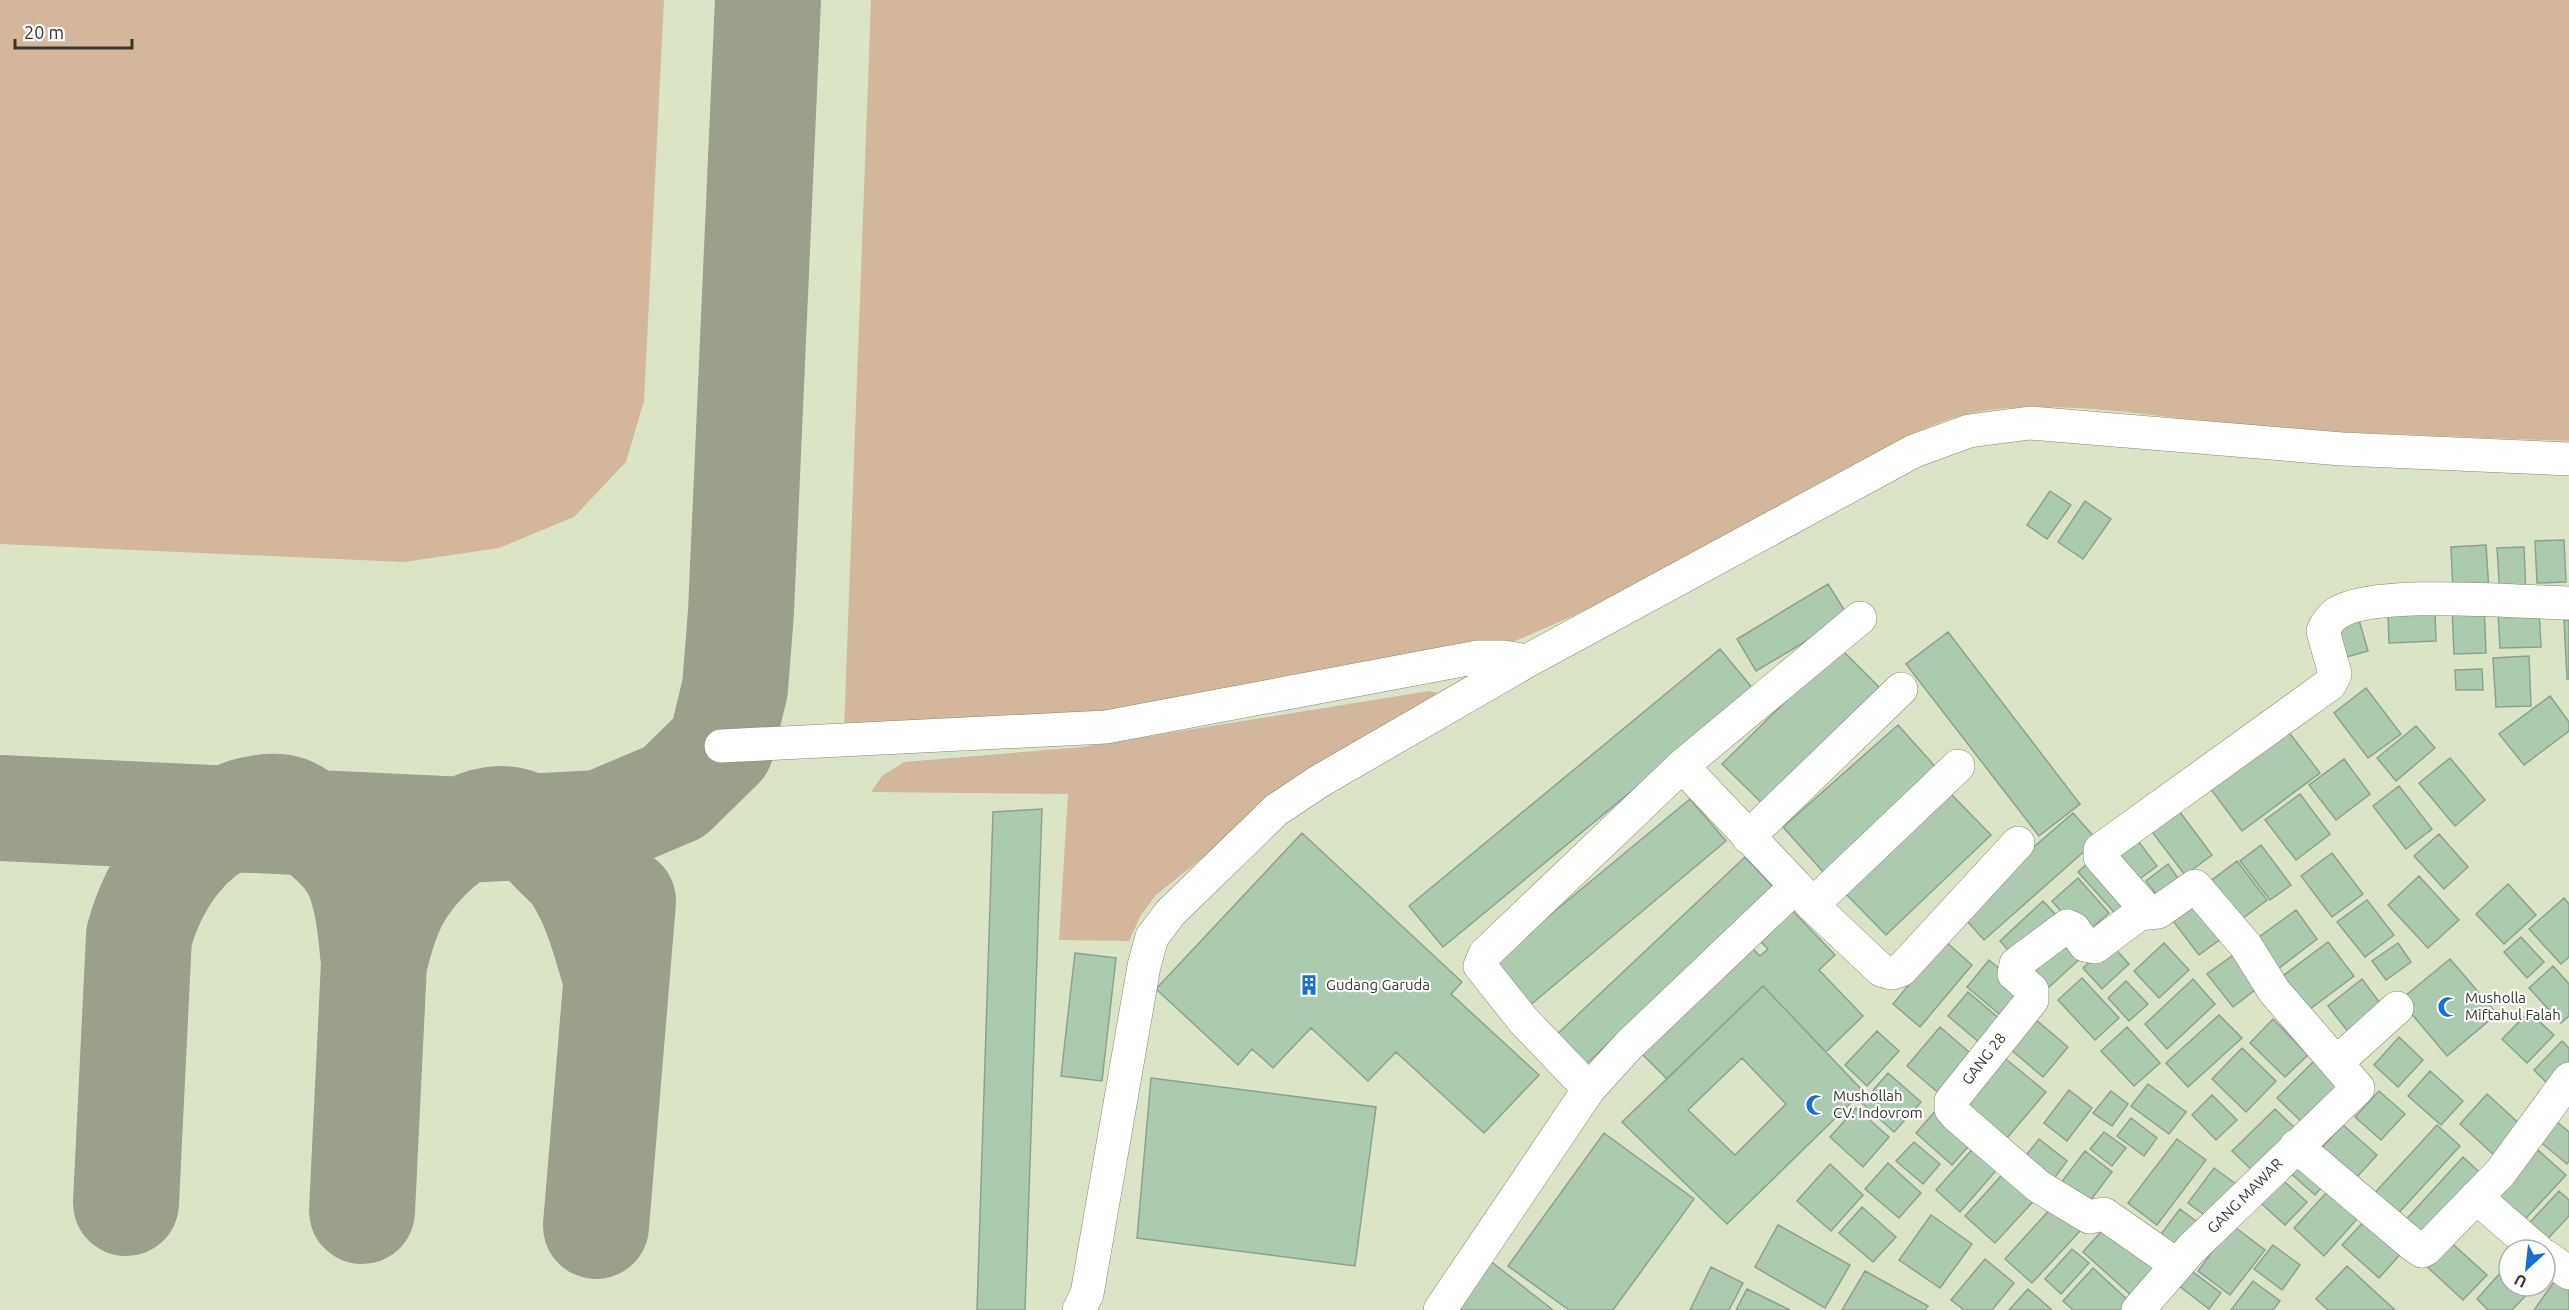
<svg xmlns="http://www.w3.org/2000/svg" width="2569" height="1310" viewBox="0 0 2569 1310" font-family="Ubuntu,sans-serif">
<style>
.green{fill:#d3b79c}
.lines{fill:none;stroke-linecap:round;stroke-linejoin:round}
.taxiway{stroke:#9aa08c;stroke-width:106}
.building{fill:#accaaf;stroke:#8ca28e;stroke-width:1.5;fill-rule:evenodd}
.minor-casing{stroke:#81886e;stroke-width:34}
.minor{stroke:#fff;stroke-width:33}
.labels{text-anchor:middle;stroke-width:4.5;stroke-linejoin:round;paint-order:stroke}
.poi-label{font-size:15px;fill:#34372c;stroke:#fff;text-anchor:start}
.street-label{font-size:15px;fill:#34372c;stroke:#fff}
</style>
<rect width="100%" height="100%" fill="#dce4c8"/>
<!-- green -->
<path class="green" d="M0,0H664L644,401L626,462L574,517L499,548L404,562L0,544Z
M871,0H2569V441C2470,437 2370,434 2270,428C2177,422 2039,390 1950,419C1904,434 1860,463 1817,486C1708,545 1600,611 1483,653L1095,715L844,731Z
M1429,691L1438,693L1437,703L1276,799L1156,895L1141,915L1129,941L1059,940L1068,794L871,792L882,776L904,762L1082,747Z"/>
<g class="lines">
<!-- taxiway -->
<path class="taxiway" d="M0,808L464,830L601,823L674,792L721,746L735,688L741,612L768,0
M126,1203L139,936C154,882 188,832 243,812C256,808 274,804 288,809C299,813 309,822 318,829C333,841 349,856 357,873C369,901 371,933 374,963
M362,1211L374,963C381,936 388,909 404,886C428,851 483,799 529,827C537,833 545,842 552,849C560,858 571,866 577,876C596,905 605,941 615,974
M596,1226L623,901"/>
</g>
<!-- building -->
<path class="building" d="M2050,491L2071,505L2047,539L2027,525Z
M2085,501L2111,519L2083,559L2058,542Z
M2564,540L2566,582L2537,583L2535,541Z
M2486,545L2489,591L2453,593L2451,547Z
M2524,547L2526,595L2500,596L2497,548Z
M1828,584L1848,616L1756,671L1737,639Z
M2484,605L2486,653L2454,654L2452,607Z
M2539,610L2541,647L2500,648L2498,613Z
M2435,611L2436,641L2389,643L2388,613Z
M2359,620L2368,651L2339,659L2331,627Z
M2564,620H2569V679H2567Z
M1948,632L2080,804L2039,836L1906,664Z
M1840,648L1885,693L1768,809L1722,764Z
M1720,649L1754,690L1443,947L1409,906Z
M2529,656L2531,706L2496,707L2493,658Z
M2482,669L2483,690H2456L2455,670Z
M2366,688L2401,734L2368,758L2334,713Z
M2550,696L2569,722V731L2524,765L2499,734Z
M2281,722L2320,773L2242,831L2204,780Z
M1898,725L1940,772L1825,874L1783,827Z
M2416,726L2435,748L2396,781L2377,758Z
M2450,758L2485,800L2455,826L2419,783Z
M2344,759L2370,794L2336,820L2309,785Z
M2399,786L2432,829L2406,849L2373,806Z
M1949,792L1991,835L1886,935L1844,892Z
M2300,794L2330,834L2296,860L2265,820Z
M1690,799L1726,841L1528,1007L1491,964Z
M2174,804L2212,855L2185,875L2146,824Z
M1042,809L1025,1310H977L993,812Z
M2073,813L2097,840L1984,940L1959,912Z
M1302,833L1462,982L1451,994L1539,1075L1484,1133L1396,1052L1368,1081L1311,1028L1273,1068L1252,1049L1238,1065L1156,989Z
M2132,833L2157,866L2134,883L2110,850Z
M2439,834L2468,867L2444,889L2414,856Z
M2261,845L2291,885L2270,900L2240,861Z
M2332,853L2363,894L2332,917L2301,876Z
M1745,857L1773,887L1581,1069L1552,1039Z
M2094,857L2138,906L2121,920L2078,872Z
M2237,861L2267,900L2238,922L2208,883Z
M2168,864L2185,888L2164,904L2146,881Z
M2419,876L2459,920L2428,948L2388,905Z
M2078,878L2109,913L2083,936L2052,901Z
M2508,884L2536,915L2504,944L2476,914Z
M2564,898L2569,904V957L2561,964L2529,929Z
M2367,900L2394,935L2365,957L2337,922Z
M2043,901L2060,919L2016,959L2000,941Z
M2195,904L2222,938L2199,955L2173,921Z
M1789,907L1835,955L1819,970L1863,1016L1826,1052L1763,986L1667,1079L1639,1051L1749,945L1760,956L1768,949L1757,938Z
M2296,910L2317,939L2278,969L2255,940Z
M2064,933L2084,955L2046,990L2026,968Z
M2521,937L2544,962L2527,978L2504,952Z
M1945,941L1972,965L1920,1027L1893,1004Z
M2328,942L2354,976L2302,1015L2276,981Z
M2110,943L2129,964L2102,989L2083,968Z
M2164,943L2189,970L2159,998L2134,971Z
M2398,943L2411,962L2386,980L2372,961Z
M2239,951L2264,983L2233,1007L2207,974Z
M1075,953L1116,958L1102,1081L1061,1076Z
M2450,959L2497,1014L2447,1056L2400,1000Z
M1989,960L2027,992L2005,1019L1967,987Z
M2553,966L2569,984V1016L2561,1023L2529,988Z
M2082,978L2119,1018L2095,1040L2058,1000Z
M2193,979L2215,1004L2167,1049L2145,1024Z
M2362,979L2383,1007L2349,1033L2328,1006Z
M2126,981L2148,1004L2129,1021L2108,998Z
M1763,986L1863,1091L1727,1224L1622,1122ZM1742,1058L1786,1104L1735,1155L1688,1110Z
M1968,992L2001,1020L1981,1044L1948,1016Z
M2529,1012L2554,1035L2527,1063L2502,1039Z
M2028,1013L2068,1047L2043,1077L2003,1043Z
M2219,1015L2242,1038L2188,1087L2166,1063Z
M2273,1019L2308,1055L2285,1077L2250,1043Z
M1940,1027L1975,1057L1942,1096L1907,1066Z
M2127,1027L2160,1063L2134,1086L2101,1051Z
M1877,1031L1899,1051L1867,1086L1845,1065Z
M2399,1037L2423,1060L2398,1087L2374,1065Z
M2562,1041L2569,1048V1070L2551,1087L2534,1070Z
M2242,1048L2276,1081L2246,1112L2212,1079Z
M2001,1055L2046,1092L2007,1138L1962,1100Z
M2314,1061L2345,1092L2309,1129L2277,1098Z
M2430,1071L2463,1101L2441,1125L2408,1096Z
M1888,1073L1921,1102L1894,1132L1862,1103Z
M1151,1078L1376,1107L1355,1266L1137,1238Z
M2148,1084L2186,1112L2169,1134L2131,1106Z
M2069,1090L2092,1108L2067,1141L2044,1123Z
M2111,1091L2128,1104L2112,1126L2093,1113Z
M2379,1091L2405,1114L2381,1140L2355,1117Z
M2487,1094L2522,1126L2495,1156L2460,1124Z
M2212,1095L2237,1120L2216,1140L2192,1115Z
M1939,1107L1975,1139L1952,1165L1916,1133Z
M1856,1108L1889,1137L1863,1167L1830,1137Z
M2275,1109L2298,1131L2256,1174L2232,1151Z
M2549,1115L2569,1132V1161L2567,1164L2532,1135Z
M2131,1118L2157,1138L2144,1156L2117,1136Z
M2343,1125L2377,1155L2347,1188L2313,1157Z
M2437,1125L2460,1146L2394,1218L2371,1197Z
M2104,1132L2126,1148L2112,1166L2090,1149Z
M1604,1133L1694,1199L1613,1310H1569L1508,1266Z
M2039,1139L2067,1161L2050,1184L2020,1163Z
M2177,1139L2206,1160L2157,1225L2128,1203Z
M1914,1142L1940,1164L1923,1184L1896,1161Z
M1976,1145L2000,1166L1960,1212L1936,1190Z
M2532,1145L2566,1175L2515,1230L2482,1200Z
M2085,1151L2112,1172L2084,1209L2057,1188Z
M2299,1155L2327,1181L2315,1195L2286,1169Z
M2463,1157L2487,1179L2426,1245L2402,1224Z
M1888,1163L1921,1193L1899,1218L1865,1189Z
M1830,1164L1863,1195L1831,1231L1797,1201Z
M2009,1167L2040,1194L1995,1243L1965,1216Z
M2214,1168L2240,1187L2214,1222L2188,1203Z
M2275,1173L2307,1202L2285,1225L2253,1196Z
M2328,1191L2357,1219L2324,1256L2294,1228Z
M2559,1191L2569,1200V1216L2540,1247L2522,1231Z
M2053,1206L2080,1231L2032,1283L2005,1259Z
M1862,1207L1896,1237L1873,1262L1839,1233Z
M2180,1209L2201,1225L2182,1250L2161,1234Z
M1931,1215L1972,1244L1940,1288L1899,1260Z
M2369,1216L2405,1249L2379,1278L2342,1245Z
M1778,1225L1850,1265L1825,1308L1755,1267Z
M2107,1225L2156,1269L2132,1296L2083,1252Z
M2232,1225L2265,1250L2230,1295L2198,1271Z
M2446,1238L2487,1275L2463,1300L2423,1263Z
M2273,1245L2300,1265L2282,1290L2254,1269Z
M2072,1249L2089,1263L2061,1294L2045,1279Z
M1985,1259L2014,1283L1992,1310H1964L1951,1300Z
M1489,1260L1553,1310H1463L1455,1304Z
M2509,1263V1286H2535L2512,1310H2488L2477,1299Z
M2347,1266L2395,1310H2328L2316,1299Z
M1711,1267L1743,1283L1729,1310H1690Z
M2093,1268L2130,1302L2123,1310H2073L2063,1301Z
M2189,1269L2221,1293L2209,1309L2178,1285Z
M1865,1271L1928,1306L1925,1310H1842Z
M2559,1275L2569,1282V1310H2534Z
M2253,1281L2280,1301L2273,1310H2231Z
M1747,1289L1790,1310H1736Z
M2028,1289L2052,1310H2009Z"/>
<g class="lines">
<!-- minor casing -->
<g class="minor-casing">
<path id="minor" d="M721,746L1106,727L1478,657H1504L1527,661L1914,451L1969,431L2030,423L2342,449L2569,459
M1682,766L1860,618
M1748,837L1901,689
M1812,905L1958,766
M2149,913L2100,857V850L2330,684L2335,674L2323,631C2326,624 2330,618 2337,613C2375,589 2518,602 2569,603
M2336,1063L2397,1008
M1589,1089L1523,1020L1480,966L1485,954L1682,766L1796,886
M2296,1146L2413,1245L2422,1251L2426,1249L2500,1173L2569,1079
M2476,1197L2537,1250
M2545,1256L2569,1273
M1079,1310L1087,1294L1144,966L1152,937L1170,913L1276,810L1318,782L1527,661
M1440,1310L1589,1089L1629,1045L1796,886L1812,905L1881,970L1892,973L1901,970L2018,843
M2138,1310L2191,1249L2358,1088L2274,991L2246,946L2195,886L2158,912L2139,914L2095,947L2085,945L2074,929L2067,926L2016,964L2014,974L2032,990V1000L1951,1101V1109L1956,1115L2038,1186L2089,1217L2104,1214L2177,1265"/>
</g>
<!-- minor -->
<use href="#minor" class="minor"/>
</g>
<!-- icons -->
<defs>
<g id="building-bare" transform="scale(1.62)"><path d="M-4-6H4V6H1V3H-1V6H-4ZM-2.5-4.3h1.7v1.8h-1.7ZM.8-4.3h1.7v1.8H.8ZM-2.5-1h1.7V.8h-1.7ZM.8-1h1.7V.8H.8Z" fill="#176ed8" stroke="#fff" stroke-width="2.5" paint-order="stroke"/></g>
<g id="mosque-bare" transform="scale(1.62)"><path d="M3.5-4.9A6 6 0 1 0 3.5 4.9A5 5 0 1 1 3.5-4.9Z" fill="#176ed8" stroke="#fff" stroke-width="2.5" paint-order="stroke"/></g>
</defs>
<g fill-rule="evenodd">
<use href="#building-bare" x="1309" y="985"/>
<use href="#mosque-bare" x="2448" y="1007"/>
<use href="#mosque-bare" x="1816" y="1105"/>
</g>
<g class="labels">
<!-- poi labels -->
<g class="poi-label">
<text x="1326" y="990">Gudang Garuda</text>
<text x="2465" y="1003">Musholla<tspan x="2465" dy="17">Miftahul Falah</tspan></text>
<text x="1833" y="1101">Mushollah<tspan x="1833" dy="17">CV. Indovrom</tspan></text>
</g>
<!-- street labels -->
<g class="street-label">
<text transform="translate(1984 1059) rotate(-52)" y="5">GANG 28</text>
<text transform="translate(2245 1196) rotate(-45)" y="5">GANG MAWAR</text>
</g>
</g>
<!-- north arrow -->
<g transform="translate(2527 1268) rotate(207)"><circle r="28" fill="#ffffff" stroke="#aeafab" stroke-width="1.5"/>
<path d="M0-4.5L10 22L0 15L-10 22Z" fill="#176ed8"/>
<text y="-9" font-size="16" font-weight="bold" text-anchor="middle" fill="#34372c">U</text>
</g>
<!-- scale -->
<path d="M15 39v9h117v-9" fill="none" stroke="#34372c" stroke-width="3"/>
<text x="24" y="39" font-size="18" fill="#34372c" stroke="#ffffff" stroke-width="4.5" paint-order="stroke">20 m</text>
</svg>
